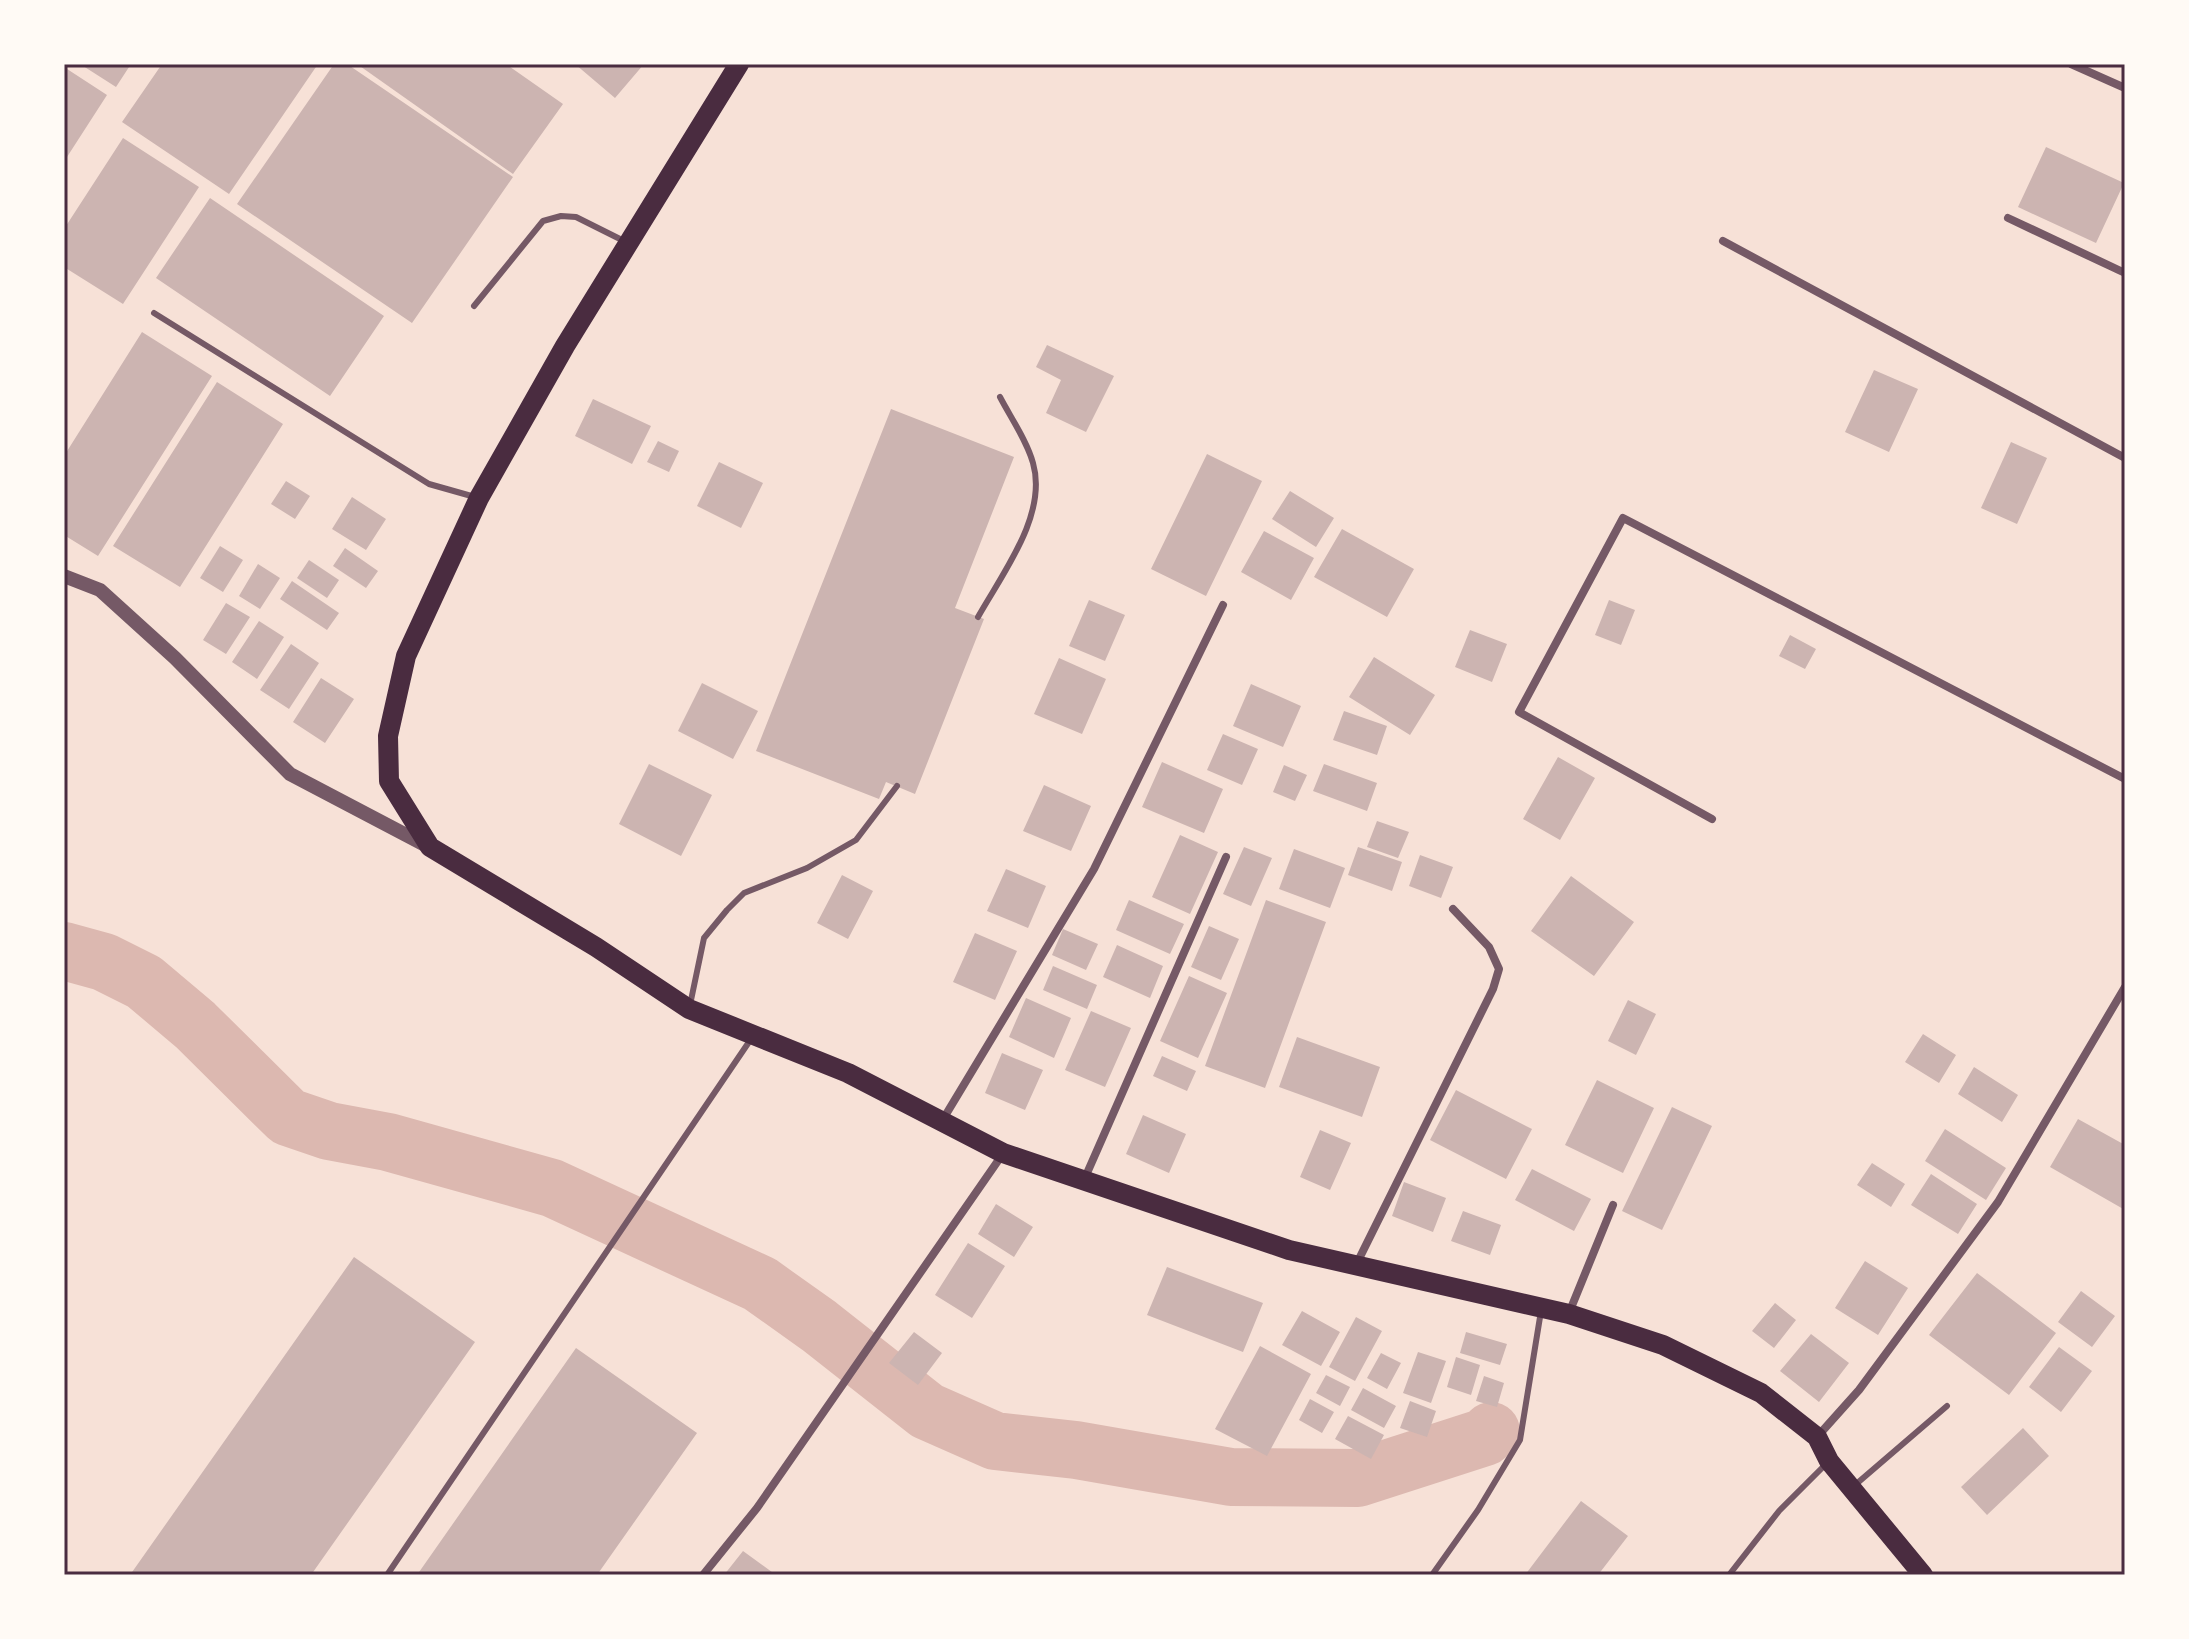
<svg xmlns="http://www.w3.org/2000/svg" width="2189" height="1639" viewBox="0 0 2189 1639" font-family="'Roboto Serif',serif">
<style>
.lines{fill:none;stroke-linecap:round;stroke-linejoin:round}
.river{stroke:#dcb8b0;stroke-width:58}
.building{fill:#ccb4b1}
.service{stroke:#755966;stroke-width:6}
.minor{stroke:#755966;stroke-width:8}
.tertiary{stroke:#755966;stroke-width:14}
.primary{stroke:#4a2c40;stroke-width:20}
.neatline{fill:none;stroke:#4a2c40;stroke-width:3}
</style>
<rect width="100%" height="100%" fill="#f7e1d7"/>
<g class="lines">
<!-- river -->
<path class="river" d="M64,951L104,962L144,982L195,1025L288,1117L329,1131L388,1142L552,1188L760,1284L819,1326L927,1411L995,1441L1076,1450L1231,1477L1358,1478L1485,1437L1491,1431"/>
</g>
<!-- building -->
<path class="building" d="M80,64H131L116,87Z
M162,64H318L229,194L122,122Z
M334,64H347L513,177L412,323L237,204Z
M357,64H506L563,104L513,174Z
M575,64H644L615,98Z
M64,67L107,95L67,157L64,156Z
M123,138L199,187L123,304L64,267V229Z
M2046,147L2124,183L2096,243L2018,207Z
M210,198L384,316L330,396L156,278Z
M142,332L212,376L98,556L64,535V456Z
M1047,345L1114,376L1086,432L1046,413L1061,380L1036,367Z
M1874,370L1918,389L1889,452L1845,432Z
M217,382L283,424L180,587L113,546Z
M593,399L651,426L632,464L575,436Z
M891,409L1014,457L955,608L984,619L915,794L886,782L879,799L756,751Z
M658,441L679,451L669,472L647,462Z
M2011,442L2047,458L2017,524L1981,508Z
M1207,454L1262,481L1206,596L1151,569Z
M719,462L763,483L741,528L697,506Z
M286,481L310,496L295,519L271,504Z
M1290,491L1334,518L1316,547L1272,519Z
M352,497L386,519L366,550L332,529Z
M1342,529L1414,569L1387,617L1314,577Z
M1264,531L1314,558L1291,600L1241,572Z
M220,546L243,560L223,592L200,578Z
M345,548L378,571L366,588L333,566Z
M309,560L339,580L327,598L297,578Z
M258,564L280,578L260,609L239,596Z
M292,581L339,613L327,630L280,599Z
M1089,600L1125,615L1105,661L1069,646Z
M1609,600L1635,610L1621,645L1595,635Z
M226,603L250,617L226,654L203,640Z
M259,621L284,637L257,679L232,662Z
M1470,630L1507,644L1492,682L1455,667Z
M1790,635L1816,649L1805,669L1779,656Z
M291,644L319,663L289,709L260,690Z
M1374,657L1435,695L1410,735L1349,697Z
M1059,658L1106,679L1082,734L1034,714Z
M321,678L354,699L325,743L293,722Z
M702,683L758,711L733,759L678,731Z
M1251,684L1301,706L1283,747L1233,726Z
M1344,711L1387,726L1377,755L1333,740Z
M1223,734L1258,749L1242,785L1207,770Z
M1558,757L1595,778L1560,840L1523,819Z
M1162,762L1223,789L1204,833L1142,807Z
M649,764L712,795L681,856L619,824Z
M1324,764L1377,783L1367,811L1313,791Z
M1284,765L1307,775L1295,801L1273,792Z
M1044,785L1091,806L1071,851L1023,831Z
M1377,821L1409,832L1398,858L1367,847Z
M1180,835L1218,852L1190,914L1152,897Z
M1244,847L1272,858L1251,906L1223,894Z
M1358,847L1402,862L1392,891L1348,875Z
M1294,849L1345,868L1330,908L1279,889Z
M1420,855L1453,867L1441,898L1409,886Z
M1006,869L1046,886L1028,928L987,911Z
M842,875L873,891L848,939L817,923Z
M1571,876L1634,922L1594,976L1531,931Z
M1129,900L1184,924L1170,954L1116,930Z
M1266,900L1326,922L1265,1088L1205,1066Z
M1209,926L1239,939L1221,980L1191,967Z
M1063,929L1098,944L1086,970L1052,955Z
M975,933L1017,951L995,1000L953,982Z
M1117,945L1163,966L1150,998L1103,977Z
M1053,966L1097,985L1087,1009L1043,990Z
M1189,976L1227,993L1198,1058L1160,1041Z
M1026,998L1071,1018L1054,1058L1009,1037Z
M1628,1000L1656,1014L1636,1055L1608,1041Z
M1091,1011L1131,1028L1105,1087L1065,1070Z
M1923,1034L1956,1055L1939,1083L1905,1062Z
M1297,1037L1380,1067L1362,1117L1279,1087Z
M1002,1053L1043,1070L1025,1110L985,1093Z
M1162,1056L1196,1071L1187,1091L1153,1076Z
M1974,1067L2018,1095L2002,1122L1958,1094Z
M1597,1080L1654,1108L1623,1173L1565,1145Z
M1456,1090L1532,1129L1506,1179L1430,1140Z
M1672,1107L1712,1126L1662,1230L1622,1211Z
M1143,1115L1186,1134L1169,1173L1126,1154Z
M2078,1119L2125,1145V1210L2050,1167Z
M1945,1129L2006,1168L1986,1200L1925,1161Z
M1320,1130L1351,1143L1330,1190L1300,1177Z
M1872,1163L1905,1184L1891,1207L1857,1185Z
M1532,1169L1591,1199L1574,1231L1515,1200Z
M1931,1174L1977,1204L1958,1234L1911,1205Z
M1404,1182L1446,1198L1433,1232L1392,1216Z
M996,1204L1033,1227L1014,1257L978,1234Z
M1463,1211L1501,1225L1490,1255L1451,1241Z
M968,1243L1005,1266L972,1318L935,1295Z
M354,1257L475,1342L311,1575H130Z
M1865,1261L1908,1288L1878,1335L1835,1308Z
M1167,1267L1263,1303L1243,1352L1147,1315Z
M1977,1273L2056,1333L2009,1395L1929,1335Z
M2081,1291L2115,1316L2092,1347L2058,1322Z
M1775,1303L1796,1320L1774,1348L1752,1331Z
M1302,1311L1340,1332L1321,1366L1282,1345Z
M1356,1317L1382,1331L1355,1381L1329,1367Z
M914,1332L942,1353L918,1385L889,1363Z
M1466,1332L1507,1344L1500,1365L1460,1353Z
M1811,1334L1849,1363L1819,1402L1780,1371Z
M1260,1346L1311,1374L1267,1456L1215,1429Z
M2059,1347L2092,1371L2061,1412L2029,1387Z
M576,1348L697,1433L597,1575H417Z
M1418,1352L1446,1361L1431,1403L1403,1393Z
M1381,1353L1401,1363L1387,1389L1367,1378Z
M1456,1357L1480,1365L1471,1395L1447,1387Z
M1326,1375L1350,1387L1340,1406L1316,1393Z
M1484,1376L1504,1383L1497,1407L1476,1401Z
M1363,1388L1396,1406L1384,1428L1351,1410Z
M1310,1399L1334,1412L1322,1433L1299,1420Z
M1410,1401L1436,1411L1427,1437L1400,1428Z
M1348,1416L1384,1435L1371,1459L1335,1439Z
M2023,1428L2049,1456L1987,1515L1961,1487Z
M1581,1501L1628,1536L1598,1575H1525Z
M743,1551L776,1575H724Z"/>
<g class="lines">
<!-- service -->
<path class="service" d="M474,306L543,221L561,216L576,217L624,241
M154,313L429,484L475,497
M978,617C1002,574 1048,515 1033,463C1027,441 1011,418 1000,397
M690,1005L704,938L727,910L744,893L807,868L856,840L897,786
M1855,1485L1947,1406
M387,1575L751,1039
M1432,1575L1478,1510L1520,1440L1541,1311
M1729,1575L1779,1511L1827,1463"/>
<!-- minor -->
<path class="minor" d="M2071,64L2125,88
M2008,218L2125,273
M1723,241L2125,458
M1712,819L1519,712L1623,518L2125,779
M942,1121L1094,869L1223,605
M1084,1180L1226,857
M1357,1263L1493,989L1499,969L1489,947L1453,909
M1569,1313L1613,1205
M1817,1437L1859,1390L1998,1202L2125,987
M703,1575L757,1508L1002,1155"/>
<!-- tertiary -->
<path class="tertiary" d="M64,576L100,590L175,658L290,774L429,847"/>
<!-- primary -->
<path class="primary" d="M739,64L565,346L479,498L406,656L388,736L389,781L430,847L596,947L689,1009L848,1073L1003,1153L1289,1250L1569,1314L1663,1345L1761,1393L1817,1437L1829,1461L1923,1575"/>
</g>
<!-- border -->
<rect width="2189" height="1639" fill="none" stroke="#fffaf5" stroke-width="132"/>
<rect x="66" y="66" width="2057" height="1507" class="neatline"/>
</svg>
